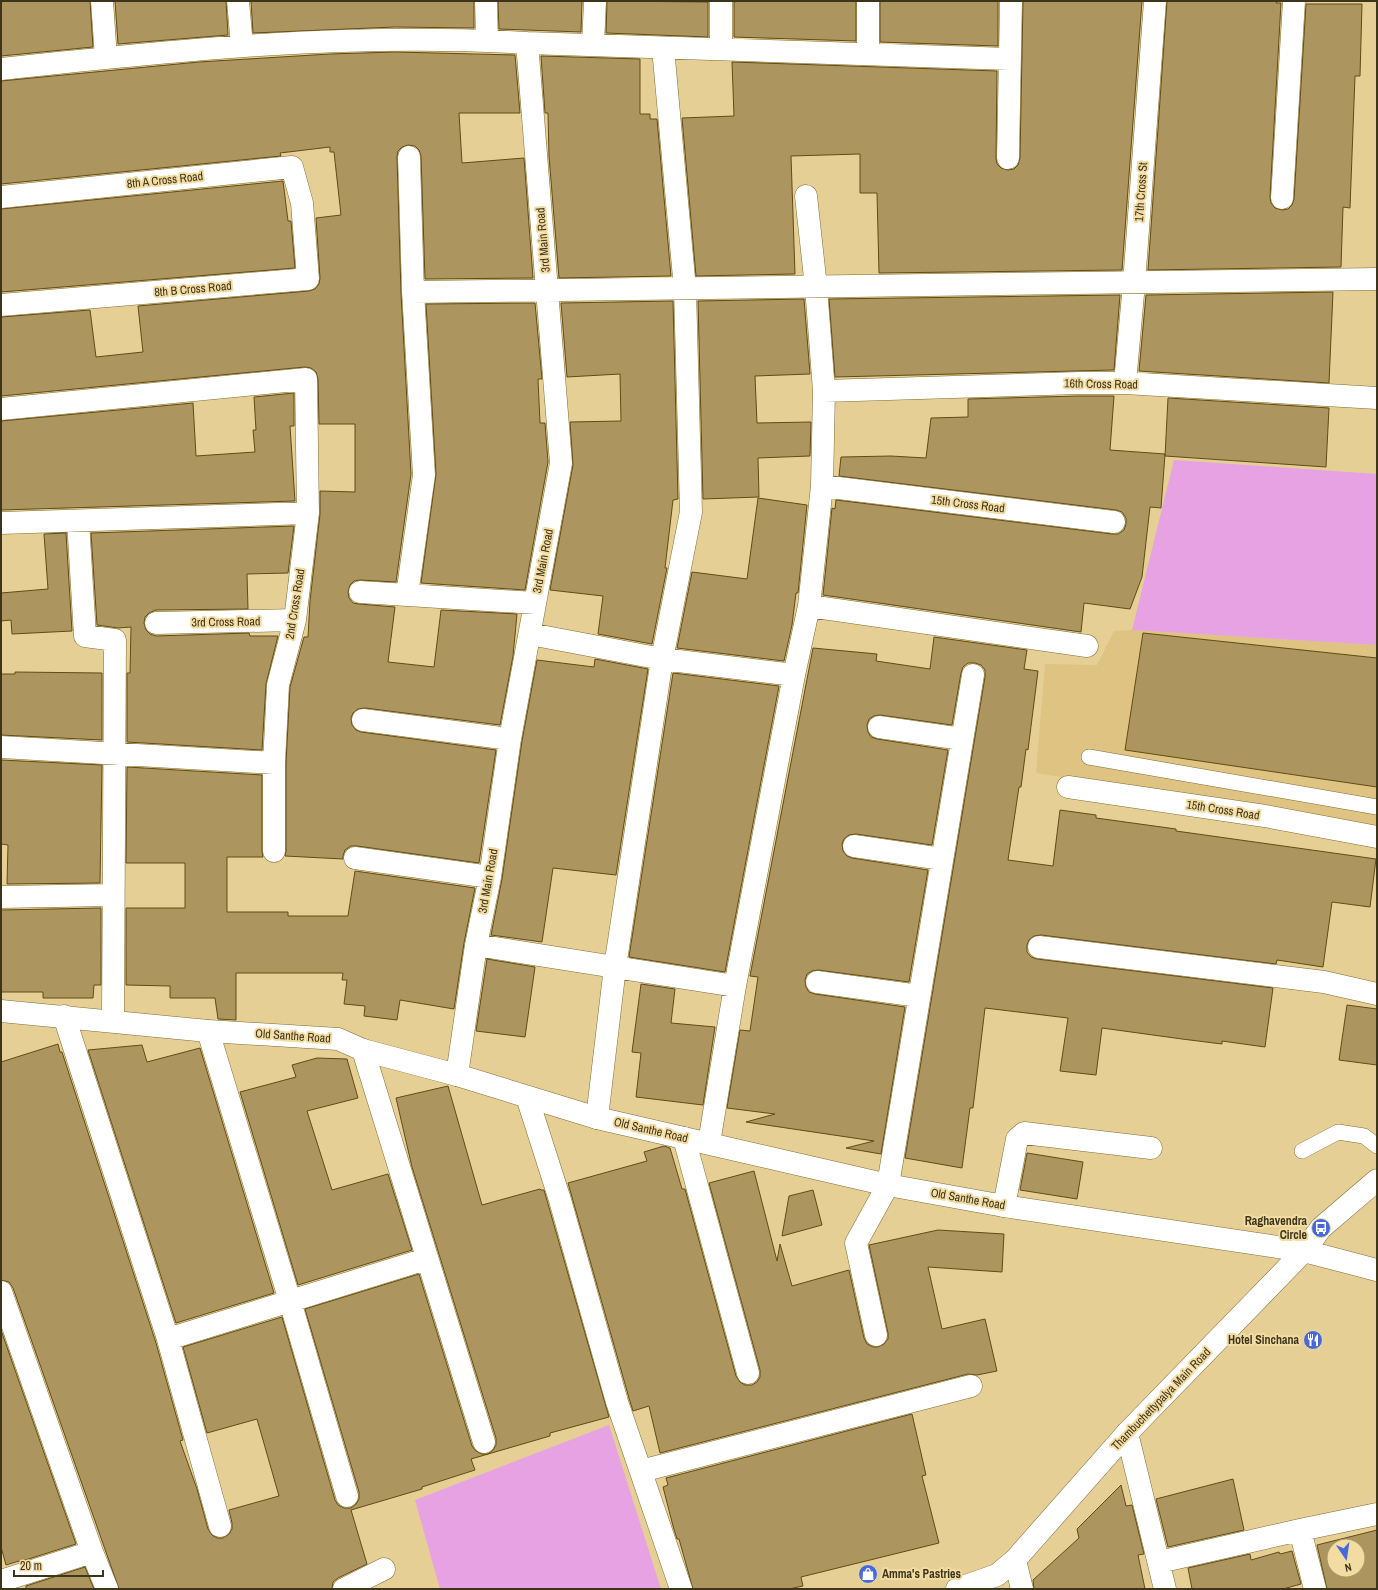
<svg xmlns="http://www.w3.org/2000/svg" width="1378" height="1590" viewBox="0 0 1378 1590" font-family="'Archivo Narrow',sans-serif">
<style>
.built{fill:#dec382}
.green{fill:#e6a2e3}
.building{fill:#ac955e;stroke:#614c11;fill-rule:evenodd}
.lines{fill:none;stroke-linecap:round;stroke-linejoin:round}
.service-casing{stroke:#816c34;stroke-width:16}
.minor-casing{stroke:#816c34;stroke-width:23}
.tertiary-casing{stroke:#816c34;stroke-width:23}
.secondary-casing{stroke:#816c34;stroke-width:23}
.service{stroke:#fff;stroke-width:15}
.minor{stroke:#fff;stroke-width:22}
.tertiary{stroke:#fff;stroke-width:22}
.secondary{stroke:#fff;stroke-width:22}
.labels{text-anchor:middle;stroke-width:4;stroke-linejoin:round;paint-order:stroke}
.street-label{font-size:12px;fill:#3d341c;stroke:#f3dca2}
.poi-label{font-size:12px;font-weight:bold;fill:#3d341c;stroke:#f3dca2;text-anchor:end}
</style>
<rect width="100%" height="100%" fill="#e6cf95"/>
<!-- built -->
<path class="built" d="M1132,630L1377,645V829L1036,773L1045,664L1097,665L1114,631Z"/>
<!-- green -->
<path class="green" d="M1174,460L1377,474V645L1132,630Z
M609,1425L661,1589H440L415,1500Z"/>
<!-- building -->
<path class="building" d="M1,1H90L93,47L1,56Z
M115,1H226L228,35L118,44Z
M251,1H474V28L395,27L253,33Z
M498,1H582L581,32L499,29Z
M607,1L708,2V37L606,33Z
M740,1H856V41L734,37V2Z
M880,1H998V46L880,42Z
M1023,1H1142L1122,270L879,273L877,193H860V154L791,156L795,274L696,276L682,118L734,116L732,62L997,71L996,158L997,164L1001,168L1008,170L1014,169L1018,165L1020,158Z
M1167,1H1277L1276,3H1281L1270,197L1271,203L1275,208L1282,210L1288,209L1292,205L1294,199L1306,4H1362L1360,76H1355L1350,208L1343,207L1341,267L1148,270Z
M395,52L515,55L520,113H459L462,163L524,158L533,278L425,279L421,156L419,150L415,146L408,145L402,147L398,151L397,157L401,293L411,474L396,582L360,580L354,581L350,585L348,592L349,598L353,603L359,604L395,607L388,662L434,667L441,610L517,614L513,656L500,725L365,708L358,709L353,713L351,718L352,725L356,730L361,732L496,750L479,863L357,846H351L345,850L343,856V859L285,856L286,851V763L290,687L304,637H308L310,601L320,514V491L355,492V424H319L318,379L316,372L311,368L305,367L1,396V317L90,310L96,357L143,352L138,306L309,291L315,289L319,284L320,278L316,218L341,215L334,152H330V147L280,153L281,156L1,184V81L199,62L330,54Z
M541,56L640,59V114H650V119H657L671,276L559,278L549,156L548,113H545Z
M283,181L288,221H291L295,268L1,292V209Z
M1333,292L1329,383L1139,371L1146,295Z
M1120,295L1114,370L835,377L829,299Z
M804,299L810,374L755,376L757,423L811,422L810,456L758,458L759,497L703,499L698,301Z
M673,301L678,499L673,500L665,568H667L652,644L598,634L603,596L550,590L573,465L570,422L621,421L620,374L567,377L561,303Z
M535,303L542,379H538L540,423H545L548,462L525,590L421,583L436,474L426,304Z
M294,393V426H290L295,501L1,510V421L193,403L196,456L255,452L253,430H256L254,397Z
M1078,396H1114L1110,450L1165,454L1161,508L1150,507L1142,577L1130,609L1084,603L1081,632L823,595L832,508L835,509L836,500L1112,534H1118L1124,530L1126,524V518L1122,512L1116,510L839,476L841,457L891,456L926,458L931,418L968,417V399Z
M1168,398L1329,408L1326,467L1165,456Z
M758,498L807,505L798,593H796L792,625L784,661L677,648L692,572L747,579Z
M294,526L288,573L247,574L248,609L156,610L149,613L145,617L144,623L146,630L150,634L156,636L249,633L250,636H278L266,684L262,750L127,742V673H130L131,627L118,628L97,625L91,533Z
M66,533L72,631L12,634L11,620L1,621V593L48,589L44,534Z
M1143,633L1377,658V787L1125,750Z
M934,637L1027,650L1024,669L1038,671L1028,750L1026,749L1021,787H1019L1008,860L1053,866L1060,810L1096,815V818L1176,829V831L1376,859L1370,907L1332,902L1323,967L1277,960L1276,964L1041,935L1034,936L1029,940L1027,945V952L1031,957L1037,959L1273,988L1265,1047L1222,1041V1044L1182,1039L1102,1028L1096,1075L1060,1071L1068,1018L985,1008L973,1108H970L962,1168L905,1158L985,677V670L981,665L975,663H968L963,667L961,673L952,725L880,715L874,716L869,719L867,725L868,732L871,737L877,739L948,750L932,845L856,834L849,835L844,839L842,844L843,851L847,856L852,858L928,870L909,982L818,970L812,971L807,974L805,980L806,987L809,992L815,994L905,1007L881,1154L846,1148L874,1141L746,1122L775,1114L727,1108L740,1030L750,1031L758,977L750,976L813,648L877,654L876,661L930,669Z
M595,659L648,669L616,875L553,868L542,942L491,935L502,879L522,741L537,660L594,667Z
M15,672L102,673V740L1,735V674H15Z
M673,673L779,686L725,972L629,957Z
M1,760L102,765L100,883L7,884L8,845L1,844Z
M127,767L262,775V851L263,857H227V912H288V916H348L355,871L475,888L464,943L454,1009L400,1000L397,1020L364,1016L365,1006L344,1004L347,980H342L343,973H236V1020L218,1019L215,998H170V986L126,985V908H185V863H126Z
M100,908H101V985H94L93,998H43V992H1V910Z
M487,959L535,967L525,1037L476,1031Z
M641,984L675,989L671,1023L715,1027L703,1105L636,1097L641,1053L632,1052Z
M1347,1005L1377,1009V1065L1339,1060Z
M58,1044L60,1052H62L156,1343L183,1440L180,1441L197,1489L208,1529L212,1535L217,1538H223L229,1534L232,1529V1523L229,1510L279,1496L257,1419L207,1433L183,1347L282,1317L335,1500L338,1505L344,1508H351L356,1504L359,1499V1492L305,1309L419,1274L472,1446L476,1451L482,1454H488L493,1450L496,1445V1438L412,1167L396,1098L448,1086L482,1205L540,1189L541,1190H544L609,1417L550,1433V1436L471,1459L475,1470L422,1487V1489L351,1510L367,1564L338,1578L333,1582L332,1589H119L13,1288L9,1282L1,1280V1062Z
M142,1045L147,1062L200,1048L274,1293L176,1323L88,1050Z
M317,1058L347,1059L358,1098L307,1111L332,1190L388,1174L412,1250L298,1285L240,1092L296,1077L292,1065Z
M664,1146L670,1148L682,1189H685L736,1376L740,1382L745,1385H752L757,1382L760,1377V1370L709,1183L754,1171L777,1261L780,1244L792,1286L849,1270L864,1338L867,1344L873,1347H878L884,1344L888,1339V1333L869,1245L938,1230L1004,1234L1002,1272L928,1267L942,1329L985,1319L997,1371L977,1375L968,1374L660,1453L649,1406L633,1411L629,1398L568,1183L647,1161L644,1152Z
M1027,1153L1083,1162L1077,1199L1020,1190Z
M813,1190L822,1225L782,1236L789,1196Z
M1,1330L76,1544L19,1562V1561L6,1565L1,1547Z
M912,1414L926,1475L922,1476L939,1543L801,1577L803,1586L789,1589H693L679,1539H677L673,1526L663,1487L668,1485L666,1478Z
M1233,1479L1244,1530L1168,1547L1156,1499Z
M1121,1485L1126,1506L1132,1505L1144,1554L1138,1555L1145,1589H1034L1033,1580L1079,1538L1077,1529Z
M1377,1530V1589H1327L1317,1545ZM1334,1546H1358V1570H1334Z
M1292,1551L1301,1584L1283,1589H1192L1188,1568L1250,1554L1251,1560L1279,1552L1280,1554Z
M85,1567L94,1589H26V1586Z"/>
<g class="lines">
<!-- service casing -->
<g class="service-casing">
<path id="service" d="M1089,757L1377,807
M1302,1151L1338,1132L1364,1136L1377,1146"/>
</g>
<!-- minor casing -->
<g class="minor-casing">
<path id="minor" d="M102,1L106,58
M238,1L242,46
M486,1L487,41
M868,1V54
M593,45L595,1
M721,49V1
M1,69C176,50 351,32 527,43L1010,59
M1008,158L1011,1
M1,197L292,167L302,203L308,279L1,305
M1282,198L1294,1
M413,292L1377,279
M1125,383L1134,283L1155,1
M824,391L1078,383H1125L1377,398
M1,409L306,379L308,513L295,620L278,685L274,763V851
M822,486L1114,522
M78,521L85,636L115,640L113,1021
M1,523L308,513
M360,592L535,603
M407,595L424,475L413,292L409,157
M809,606L1087,646
M156,623L295,620
M530,634L662,659L794,675L735,986L709,1143
M794,675L809,606L822,486L824,391L816,287L806,196
M363,720L510,739
M879,727L962,739
M1,747L274,763
M1068,787L1265,816L1377,837
M854,846L942,859
M355,858L490,877
M1,897L113,895
M476,945L735,986
M1039,947L1324,982L1377,994
M817,982L919,996
M64,1016L168,1339L220,1526
M208,1031L290,1301L347,1496
M363,1050L484,1442
M457,1075L476,945L490,877L510,739L561,463L527,43
M527,1097L560,1200L617,1402L681,1589
M597,1118L615,967L662,659L691,512L685,289L663,48
M684,1138L748,1373
M1004,1206L1017,1139L1024,1133L1151,1148
M1,1292L92,1552L1,1581
M876,1335L856,1243L888,1185L973,675
M168,1339L426,1259
M1127,1433L1165,1589
M641,1471L971,1386
M1300,1530L1315,1589
M92,1552L107,1589
M1015,1560L1022,1589
M1159,1562L1300,1530L1377,1514
M344,1589L384,1569"/>
</g>
<!-- tertiary casing -->
<g class="tertiary-casing">
<path id="tertiary" d="M1,1011L208,1031L338,1039L363,1050L457,1075L597,1118L888,1185L1004,1206L1304,1251L1377,1270"/>
</g>
<!-- secondary casing -->
<g class="secondary-casing">
<path id="secondary" d="M957,1589L997,1575L1015,1560L1127,1433L1304,1251L1321,1228L1377,1180"/>
</g>
<!-- service -->
<use href="#service" class="service"/>
<!-- minor -->
<use href="#minor" class="minor"/>
<!-- tertiary -->
<use href="#tertiary" class="tertiary"/>
<!-- secondary -->
<use href="#secondary" class="secondary"/>
</g>
<!-- icons -->
<defs>
<g id="bus-disc" transform="scale(1)"><circle r="9.5" fill="#4869dc" stroke="#f3dca2"/><path d="M-5-6H5V4H4V6H2V4H-2V6H-4V4H-5ZM-3.5-4V0h7V-4ZM-3.5 1.2v1.5H-2V1.2ZM2 1.2v1.5H3.5V1.2Z" fill="#fff"/></g>
<g id="restaurant-disc" transform="scale(1)"><circle r="9.5" fill="#4869dc" stroke="#f3dca2"/><path d="M-5-6h1v4h1v-4h1v4h1v-4h1v5L-1.5 .5V6h-2V.5L-5-1ZM5-6V6H3V1.5H1.5Q1.5-4 5-6Z" fill="#fff"/></g>
<g id="shop-disc" transform="scale(1)"><circle r="9.5" fill="#4869dc" stroke="#f3dca2"/><path d="M-5-2.5h2.3a2.7 3.5 0 0 1 5.4 0H5L5.5 6h-11ZM-1.5-2.5h3a1.5 2.3 0 0 0-3 0Z" fill="#fff"/></g>
</defs>
<g fill-rule="evenodd">
<use href="#bus-disc" x="1321" y="1228"/>
<use href="#restaurant-disc" x="1313" y="1340"/>
<use href="#shop-disc" x="868" y="1574"/>
</g>
<g class="labels">
<!-- street labels -->
<g class="street-label">
<text transform="translate(165 180) rotate(-6)" y="4">8th A Cross Road</text>
<text transform="translate(1141 192) rotate(-86)" y="4">17th Cross St</text>
<text transform="translate(543 240) rotate(-95)" y="4">3rd Main Road</text>
<text transform="translate(193 289) rotate(-5)" y="4">8th B Cross Road</text>
<text transform="translate(1101 384) rotate(1)" y="4">16th Cross Road</text>
<text transform="translate(968 504) rotate(7)" y="4">15th Cross Road</text>
<text transform="translate(543 561) rotate(-79)" y="4">3rd Main Road</text>
<text transform="translate(295 604) rotate(-81)" y="4">2nd Cross Road</text>
<text transform="translate(226 622) rotate(-1)" y="4">3rd Cross Road</text>
<text transform="translate(1223 810) rotate(9)" y="4">15th Cross Road</text>
<text transform="translate(488 881) rotate(-80)" y="4">3rd Main Road</text>
<text transform="translate(293 1036) rotate(4)" y="4">Old Santhe Road</text>
<text transform="translate(651 1130) rotate(13)" y="4">Old Santhe Road</text>
<text transform="translate(968 1199) rotate(10)" y="4">Old Santhe Road</text>
<text transform="translate(1161 1399) rotate(-46)" y="4">Thambuchettypalya Main Road</text>
</g>
<!-- poi labels -->
<g class="poi-label">
<text x="1307" y="1225">Raghavendra<tspan x="1307" dy="14">Circle</tspan></text>
<text x="1299" y="1344">Hotel Sinchana</text>
<text x="882" y="1578" text-anchor="start">Amma's Pastries</text>
</g>
</g>
<!-- border -->
<rect width="1378" height="1590" fill="none" stroke="#3d341c" stroke-width="4"/>
<!-- north arrow -->
<g transform="translate(1346 1558) rotate(167)"><circle r="19" fill="#f3dca2" stroke="#aa996c"/>
<path d="M0-3L7 15L0 10L-7 15Z" fill="#4869dc"/>
<text y="-6" font-size="11" font-weight="bold" text-anchor="middle" fill="#3d341c">N</text>
</g>
<!-- scale -->
<path d="M14 1570v6h89v-6" fill="none" stroke="#3d341c" stroke-width="2"/>
<text x="20" y="1570" font-size="12" fill="#3d341c" stroke="#f3dca2" stroke-width="3" paint-order="stroke">20 m</text>
</svg>
